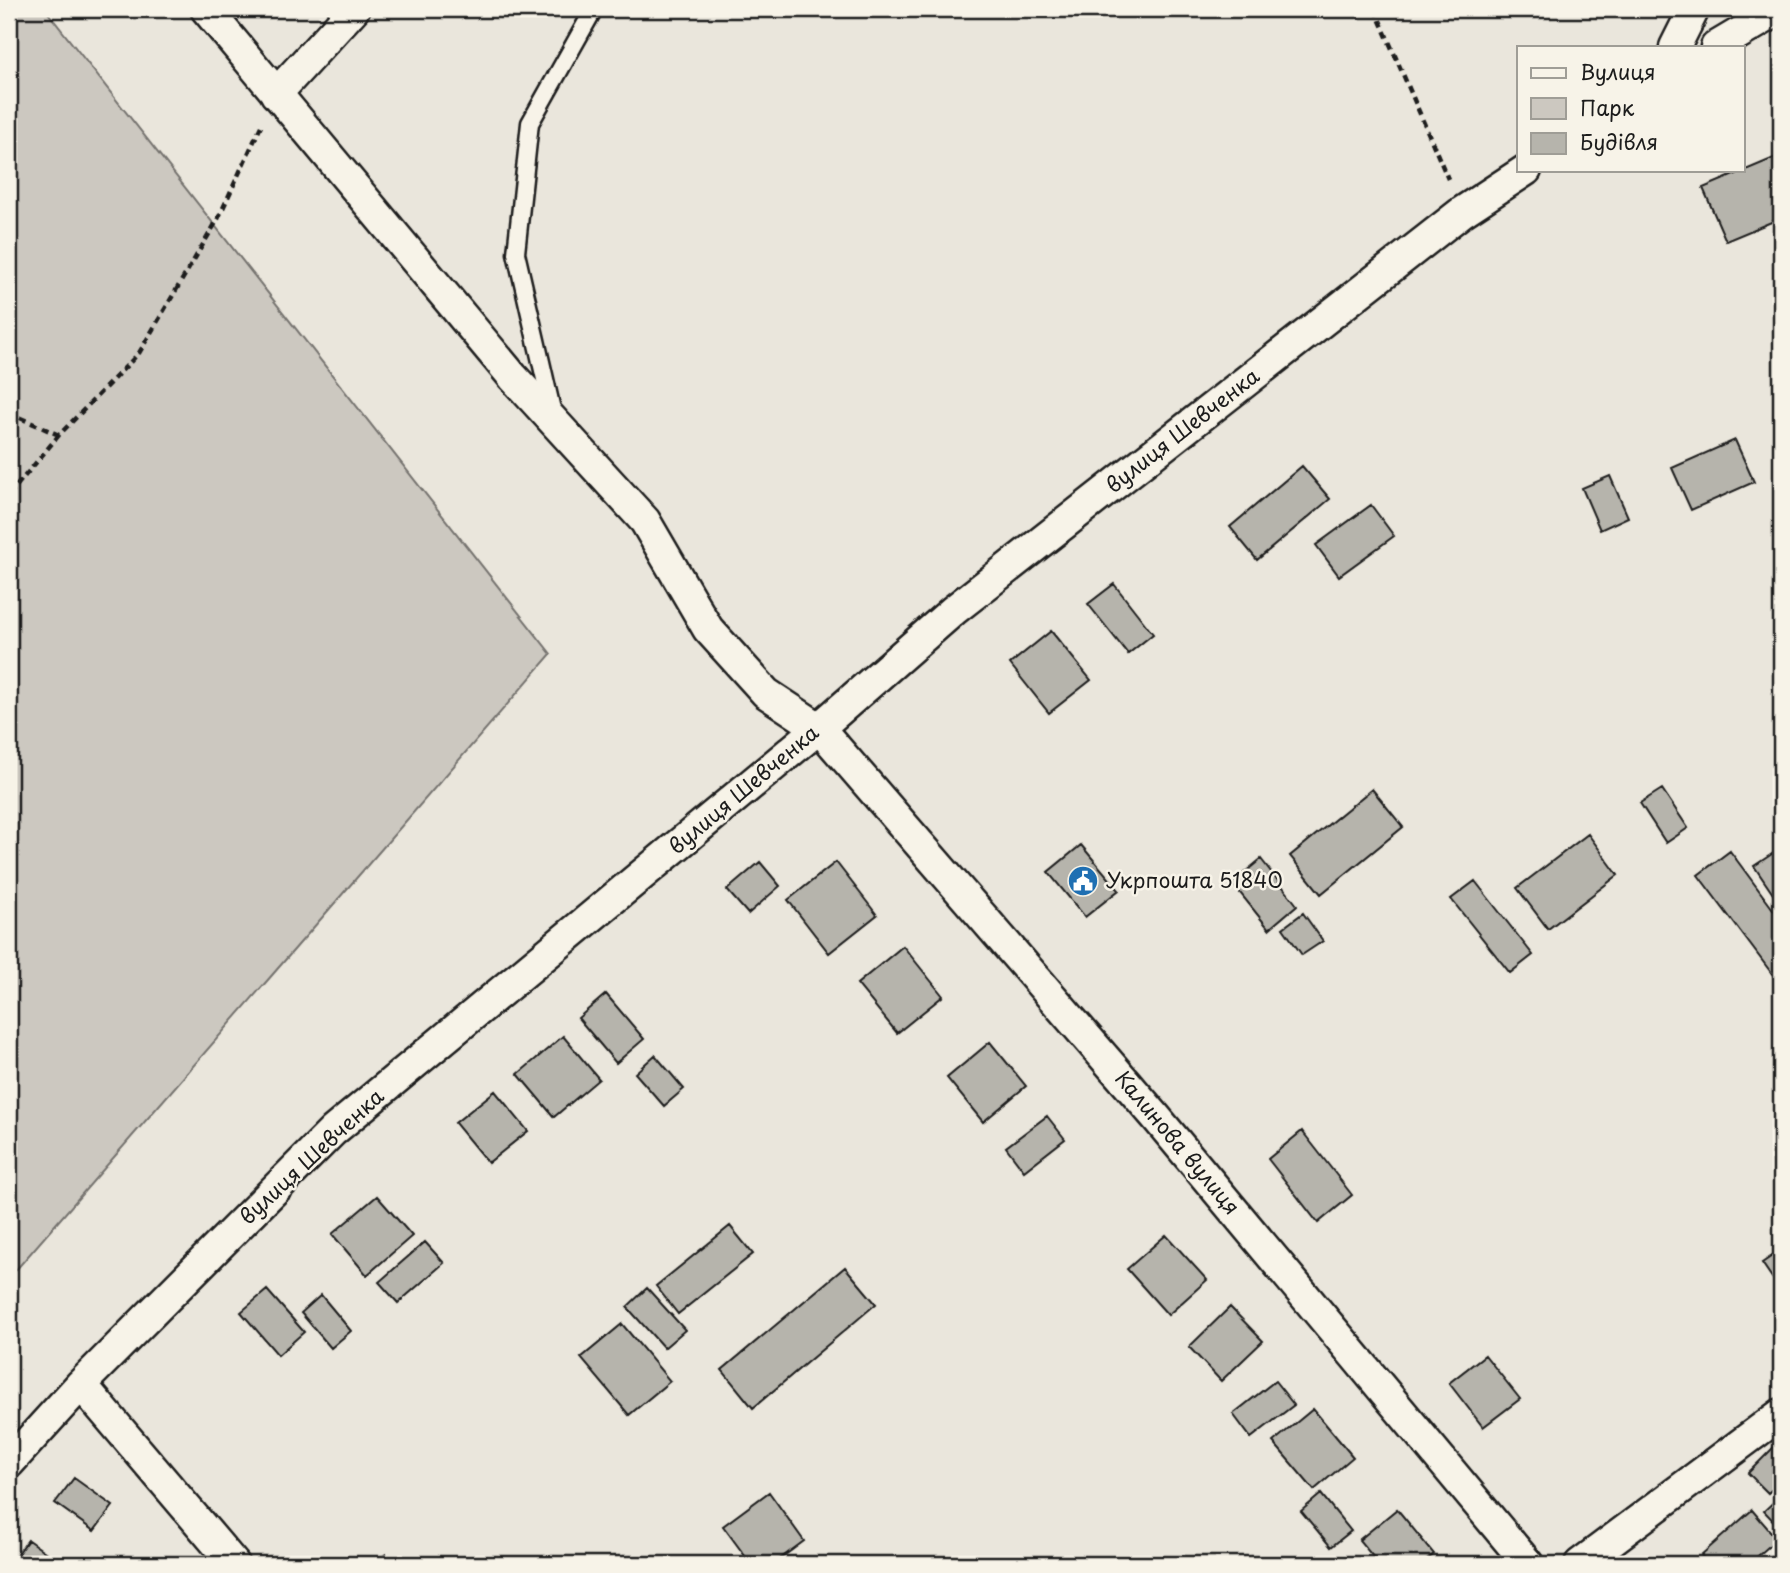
<svg xmlns="http://www.w3.org/2000/svg" width="1790" height="1573" viewBox="0 0 1790 1573" font-family="'Playpen Sans',sans-serif">
<style>
.green{fill:#ccc8c0;stroke:#74726e;stroke-width:2}
.building{fill:#b6b4ac;stroke:#1c1c1c;stroke-width:2}
.lines{fill:none;stroke-linecap:round;stroke-linejoin:round}
.lane-casing{stroke:#1c1c1c;stroke-width:21}
.street-casing{stroke:#1c1c1c;stroke-width:35}
.path{stroke:#1c1c1c;stroke-width:4.5;stroke-dasharray:7 5;stroke-linecap:butt}
.lane{stroke:#f7f3e8;stroke-width:16}
.street{stroke:#f7f3e8;stroke-width:30}
.labels{text-anchor:middle;stroke-width:5;stroke-linejoin:round;paint-order:stroke}
.street-label{font-size:21px;fill:#1c1c1c;stroke:#f7f3e8}
.poi-label{font-size:21px;fill:#1c1c1c;stroke:#f7f3e8;text-anchor:start}
</style>
<rect width="100%" height="100%" fill="#eae6dc"/>
<filter id="ink" filterUnits="userSpaceOnUse"><feTurbulence type="fractalNoise" baseFrequency=".0143" numOctaves="2"/><feDisplacementMap in="SourceGraphic" scale="14" xChannelSelector="R" yChannelSelector="G"/><feConvolveMatrix kernelMatrix="1 2 1 2 8 2 1 2 1" color-interpolation-filters="sRGB"/></filter>
<g filter="url(#ink)">
<!-- green -->
<path class="green" d="M9,9H45L551,654L9,1278Z"/>
<!-- building -->
<path class="building" d="M1781,155V218L1726,241L1703,188Z
M1735,440L1754,482L1691,510L1672,468Z
M1302,466L1330,499L1257,560L1230,527Z
M1610,476L1628,517L1600,530L1582,488Z
M1371,505L1394,536L1339,576L1316,545Z
M1114,584L1153,634L1128,654L1088,604Z
M1051,631L1091,680L1049,713L1010,664Z
M1372,789L1403,827L1321,894L1290,856Z
M1662,789L1688,828L1666,843L1640,803Z
M1588,834L1618,875L1548,929L1517,888Z
M1081,845L1119,890L1085,917L1048,872Z
M1781,848V902L1779,903L1754,866Z
M1730,851L1781,920V981L1779,983L1698,875Z
M1261,859L1297,905L1269,929L1232,883Z
M760,862L780,886L748,914L727,890Z
M836,862L877,915L829,953L788,900Z
M1475,881L1533,955L1510,973L1451,899Z
M1303,913L1323,941L1302,955L1283,928Z
M903,946L943,996L897,1033L857,984Z
M606,994L644,1039L616,1063L578,1018Z
M563,1036L599,1079L554,1117L518,1074Z
M990,1042L1026,1086L983,1122L947,1078Z
M655,1055L684,1089L664,1106L635,1073Z
M495,1091L528,1131L488,1163L455,1123Z
M1047,1116L1065,1139L1024,1171L1006,1147Z
M1302,1131L1352,1195L1318,1223L1268,1159Z
M377,1196L412,1236L367,1275L332,1234Z
M730,1226L753,1254L678,1314L656,1286Z
M1166,1235L1207,1280L1168,1315L1127,1269Z
M425,1242L444,1263L398,1303L379,1282Z
M1781,1250V1291L1762,1263Z
M845,1267L876,1304L753,1408L722,1370Z
M647,1288L685,1330L664,1348L627,1307Z
M267,1290L304,1332L278,1355L241,1312Z
M321,1295L351,1331L331,1348L301,1313Z
M1230,1307L1263,1341L1221,1381L1189,1347Z
M622,1324L670,1381L629,1415L581,1358Z
M1485,1355L1520,1399L1483,1427L1449,1383Z
M1275,1381L1294,1405L1251,1438L1233,1414Z
M1313,1409L1353,1457L1314,1490L1273,1442Z
M1781,1440V1481L1768,1493L1748,1473Z
M74,1478L113,1506L94,1531L55,1503Z
M769,1492L804,1541L773,1564H751L723,1526Z
M1321,1494L1351,1531L1331,1547L1301,1511Z
M1781,1495V1529L1764,1511Z
M1397,1509L1434,1554L1422,1564H1379L1359,1540Z
M1752,1510L1777,1539L1749,1564H1709L1701,1555Z
M28,1540L62,1564H10Z
M1781,1547V1564H1764Z
M386,1554L393,1564H371Z"/>
<g class="lines">
<!-- lane casing -->
<g class="lane-casing">
<path id="lane" d="M553,414L516,253L530,123L594,9"/>
</g>
<!-- street casing -->
<g class="street-casing">
<path id="street" d="M206,9L513,377L645,521L708,629L766,693L819,728L1155,1116L1528,1564
M1675,47L1694,9
M1716,47L1780,9
M276,94L354,9
M81,1384L234,1564
M9,1463L81,1384L333,1131L819,728L954,610L1462,212L1526,170
M1580,1564L1781,1414"/>
</g>
<!-- path -->
<path class="path" d="M1375,9L1448,179
M9,413L59,435
M9,495L59,435L139,353L218,219L261,126"/>
<!-- lane -->
<use href="#lane" class="lane"/>
<!-- street -->
<use href="#street" class="street"/>
</g>
</g>
<!-- icons -->
<defs>
<g id="civic-disc" transform="scale(1.575)"><circle r="9.5" fill="#1f6fb2" stroke="#f7f3e8"/><path d="M-.6-6.5H3V-4.5H.6V-3L4-1V1h2V6H-6V1h2V-1L-.6-3ZM-1.2 2.5V6h2.4V2.5Z" fill="#fff"/></g>
</defs>
<g fill-rule="evenodd">
<use href="#civic-disc" x="1083" y="881"/>
</g>
<g class="labels">
<!-- street labels -->
<g class="street-label">
<text transform="translate(1183 431) rotate(-38)" y="7">вулиця Шевченка</text>
<text transform="translate(744 790) rotate(-40)" y="7">вулиця Шевченка</text>
<text transform="translate(1177 1143) rotate(50)" y="7">Калинова вулиця</text>
<text transform="translate(312 1157) rotate(-43)" y="7">вулиця Шевченка</text>
</g>
<!-- poi labels -->
<g class="poi-label">
<text x="1106" y="888">Укрпошта 51840</text>
</g>
</g>
<!-- margin -->
<rect width="1790" height="1573" fill="none" stroke="#f7f3e8" stroke-width="35"/>
<rect x="18" y="18" width="1755" height="1538" fill="none" stroke="#1c1c1c" stroke-width="2.5" filter="url(#ink)"/>
<!-- legend -->
<rect x="1517" y="46" width="228" height="126" fill="#f7f3e8" stroke="#9f9d96" stroke-width="2"/>
<rect x="1531" y="68" width="35" height="10" fill="#f7f3e8" stroke="#9f9d96" stroke-width="2"/>
<text x="1580" y="80" font-size="21" fill="#1c1c1c">Вулиця</text>
<rect x="1531" y="98" width="35" height="21" fill="#ccc8c0" stroke="#9f9d96" stroke-width="2"/>
<text x="1580" y="116" font-size="21" fill="#1c1c1c">Парк</text>
<rect x="1531" y="133" width="35" height="21" fill="#b6b4ac" stroke="#9f9d96" stroke-width="2"/>
<text x="1580" y="150" font-size="21" fill="#1c1c1c">Будівля</text>
</svg>
